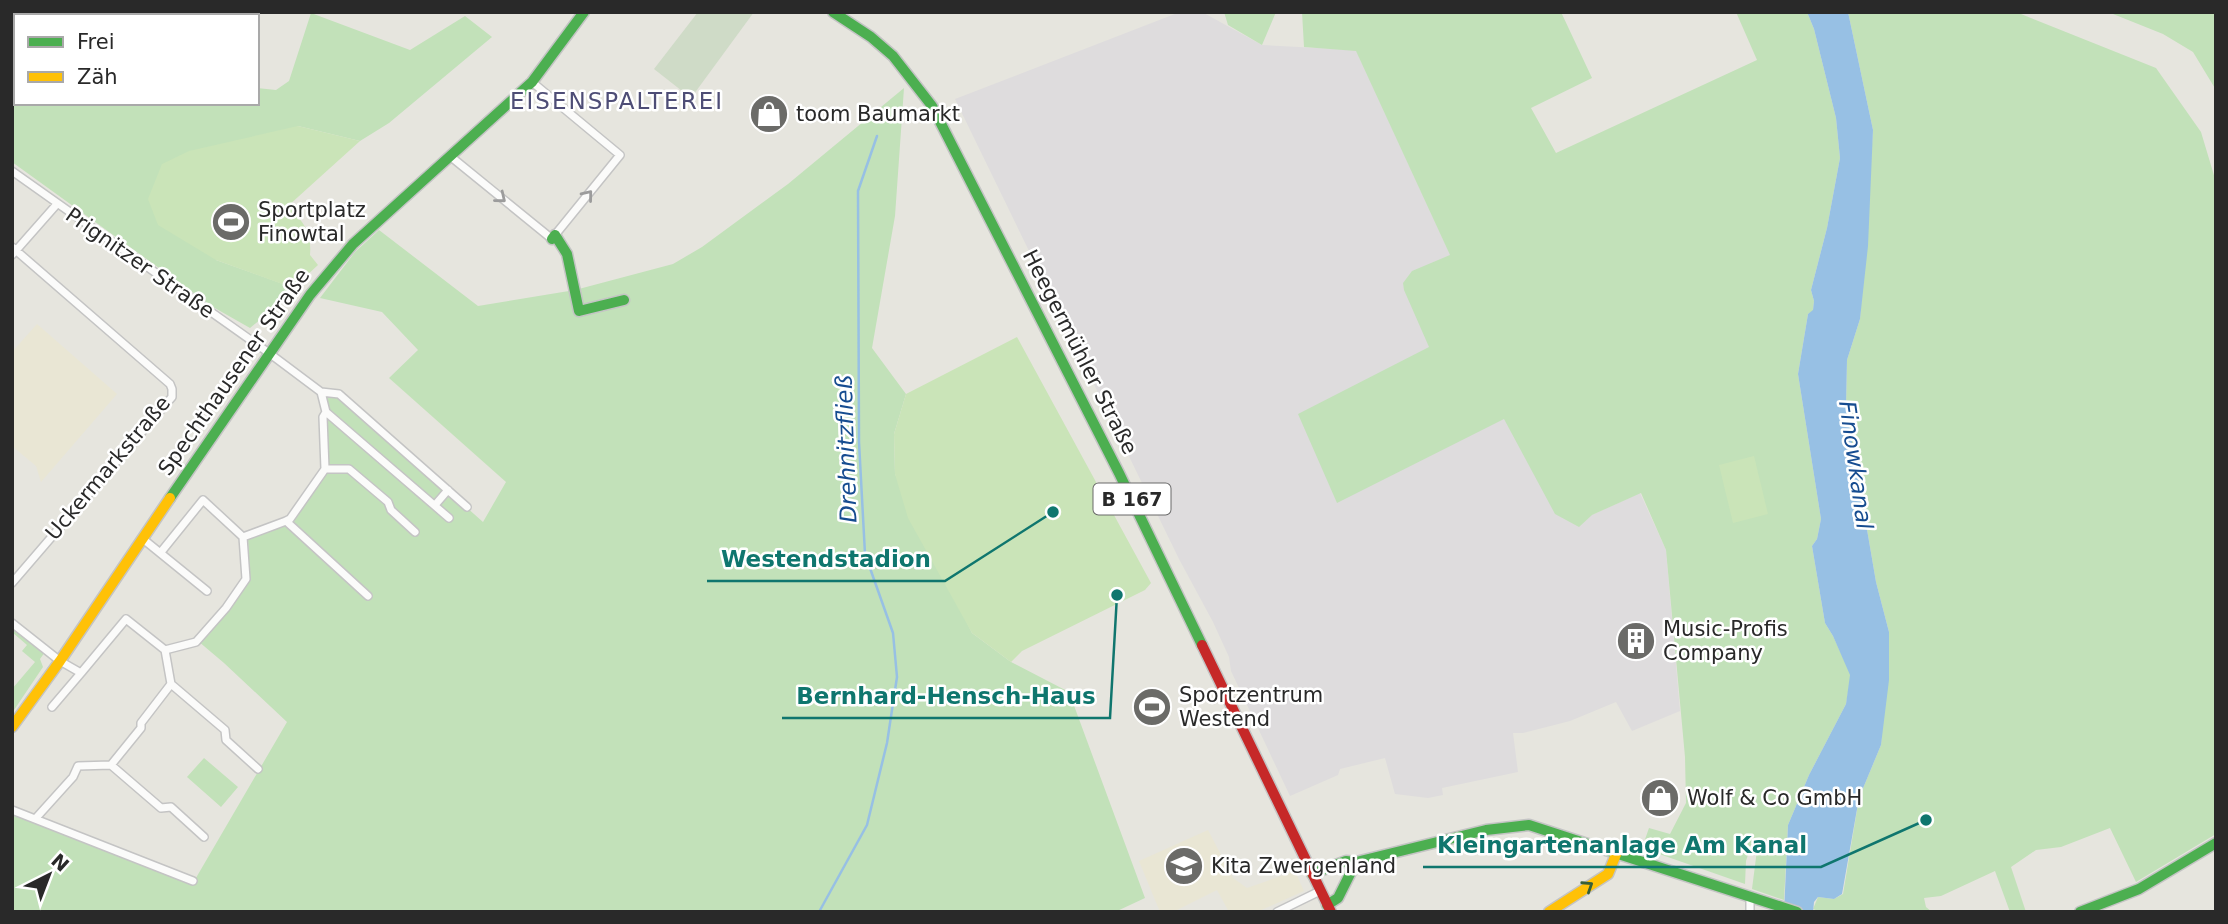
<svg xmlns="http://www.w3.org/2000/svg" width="2228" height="924" viewBox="0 0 2228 924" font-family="'DejaVu Sans',sans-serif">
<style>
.industrial{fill:#dedcdd}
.education{fill:#e9e6d4}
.green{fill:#c2e1b9}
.cemetery{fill:#cfdbc7}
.pitch{fill:#cae4b8}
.water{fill:#97c0e4}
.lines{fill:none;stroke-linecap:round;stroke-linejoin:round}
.stream{stroke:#97c0e4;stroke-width:2.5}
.street-casing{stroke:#c4c4c4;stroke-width:10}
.fast-casing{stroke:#c4c4c4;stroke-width:13}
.slow-casing{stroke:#c4c4c4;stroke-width:13}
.jam-casing{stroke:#c4c4c4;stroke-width:13}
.street{stroke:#fbfbfa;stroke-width:7}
.fast{stroke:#4caf50;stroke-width:10}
.slow{stroke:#ffc107;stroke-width:10}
.jam{stroke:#c62828;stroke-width:10}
.oneway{stroke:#9c9c9c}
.oneway2{stroke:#375f39}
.labels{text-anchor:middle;stroke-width:5;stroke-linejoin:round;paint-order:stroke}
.shield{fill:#fff;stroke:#696969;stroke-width:2}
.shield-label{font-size:19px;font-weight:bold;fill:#292929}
.poi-label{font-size:21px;fill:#292929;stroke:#fff;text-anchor:start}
.street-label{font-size:21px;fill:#292929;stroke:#fff}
.neighbourhood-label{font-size:23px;letter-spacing:2px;fill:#4e4d76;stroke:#fff}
.water-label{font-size:23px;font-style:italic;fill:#164c90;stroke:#fff}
.leader{fill:none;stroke:#0f766e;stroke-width:2.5}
.callout-dot{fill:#0f766e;stroke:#fff;stroke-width:2.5}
.callout-label{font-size:23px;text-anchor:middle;font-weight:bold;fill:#0f766e;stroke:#fff;stroke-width:5;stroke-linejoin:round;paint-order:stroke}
</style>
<rect width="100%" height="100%" fill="#e6e5de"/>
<!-- industrial -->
<path class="industrial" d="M1180,12H1202L1262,45L1356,50L1447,248L1569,502L1592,515L1640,493L1666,550L1680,711L1632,731L1616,702L1570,721L1523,733H1513L1518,772L1442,788L1443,795L1428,798L1395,794L1385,758L1340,769L1338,775L1290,796L1231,671L1229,657L1213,622L1179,559L955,99Z"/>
<!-- education -->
<path class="education" d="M37,324L117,394L41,482L36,466L12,446V352Z
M1208,830L1233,878L1247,888L1295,871L1304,891L1257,912H1229L1217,890L1173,912H1160L1139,861Z"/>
<!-- green -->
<path class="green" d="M12,12H41L45,16H16V103H257V88L276,90L289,81L311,13L410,50L465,16L492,37L389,123L360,141L298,126L216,260L297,289L250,328L213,307L12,162Z
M1224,12H1276L1262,45L1228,25Z
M1302,12H1561L1592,78L1531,108L1556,153L1757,60L1736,12H1807L1814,29L1836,118L1840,158L1827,228L1811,290L1814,301L1813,311L1808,314L1798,374L1821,519L1817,539L1812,546L1825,623L1833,636L1851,675L1846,704L1809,775L1788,825L1784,900L1752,889L1758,842H1752L1746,861L1745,884L1642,848L1649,828L1670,834L1686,803L1685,757L1666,550L1641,493L1592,515L1579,527L1555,514L1504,419L1337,503L1298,414L1429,347L1404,290L1403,283L1412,271L1450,255L1356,51L1304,47Z
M1848,12H2016L2156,68L2201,132L2216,182V834L2136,882L2110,828L2061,847L2036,850L2011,867L2026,912H2010L1995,871L1941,896L1924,898L1926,907L1932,912H1821L1813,909L1818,897L1834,899L1843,894L1859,798L1881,745L1889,632L1876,582L1846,407L1847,360L1860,319L1873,130Z
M2108,12H2216V90L2193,52L2163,34Z
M904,88L895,216L872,348L906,394L894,434L895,474L972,633L1011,662L1069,692L1145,898L1115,912H12V815L193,883L287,722L224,663L198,641L250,580L248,539L290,519L325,469L321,392L339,394L483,522L506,482L389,378L418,350L382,312L320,298L355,252L379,230L478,306L575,290L673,264L702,247L788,184Z
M12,625L45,652L40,659L43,667L12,713V689L35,662L22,651L27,645L12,632Z
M204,758L238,787L221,807L187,777Z"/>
<!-- cemetery -->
<path class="cemetery" d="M698,12H754L691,98L654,69Z"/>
<!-- pitch -->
<path class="pitch" d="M298,126L360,141L288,206C303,222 312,231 310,255L318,265L293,288L216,260L158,225L148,199L162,164L189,151Z
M1017,337L1151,583L1145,590L1022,651L1011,662L972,633L908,518L895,474L894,434L906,394Z
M1754,456L1768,514L1733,523L1719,465Z"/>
<!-- water -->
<path class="water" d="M1807,12H1848L1873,130L1868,246L1860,319L1847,360L1846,407L1876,582L1889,632V680L1881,745L1859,798L1842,894L1834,899L1818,897L1814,902L1813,912H1784L1788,825L1809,775L1846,704L1850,675L1833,636L1825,623L1812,546L1817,539L1821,519L1798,374L1808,314L1813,310L1814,301L1811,290L1827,228L1840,158L1836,118L1814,29Z"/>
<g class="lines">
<!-- stream -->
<path class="stream" d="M819,912L867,825L887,743L897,677L893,633L865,554L859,442L858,191L877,136"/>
<!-- street casing -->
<g class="street-casing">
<path id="street" d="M532,82L620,155L555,235
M450,156L552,239
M12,171L269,353L321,392L339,394L467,507
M12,247L170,384L172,389V397L12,583
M12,255L57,204
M321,392L326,412L449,518
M325,469H349L388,502L391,510L415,532
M435,505L448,490
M286,521L290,519L325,469L323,417L326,412
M143,539L207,591
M161,552L203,500L243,537L286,521L368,596
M12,623L60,661L81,673L126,619L165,650L171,684L225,730L226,740L258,769
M165,650L196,642L226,608L246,579L243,537
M52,707L81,673
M111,765L141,728V723L171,684
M12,810L193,881
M36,818L73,777L78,766L111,765L161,808L171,807L204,837
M1277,912L1320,891
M1750,912V897"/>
</g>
<!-- fast casing -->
<g class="fast-casing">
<path id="fast" d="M833,12L871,37L893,56L932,106L1119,473L1202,645
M552,239L555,235L567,254L579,311L624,300
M170,498L310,295L353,244L532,82L584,12
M1312,874L1346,861L1356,862L1486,830L1529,825L1797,912
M1327,905L1338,898L1356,862
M2080,912L2139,889L2216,843"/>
</g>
<!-- slow casing -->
<g class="slow-casing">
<path id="slow" d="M12,727L60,661L170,498
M1549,912L1608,874L1617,852"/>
</g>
<!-- jam casing -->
<g class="jam-casing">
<path id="jam" d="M1202,645L1331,912"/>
</g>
<!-- street -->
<use href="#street" class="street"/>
<!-- fast -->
<use href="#fast" class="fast"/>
<!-- slow -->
<use href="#slow" class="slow"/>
<!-- jam -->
<use href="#jam" class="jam"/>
</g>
<!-- one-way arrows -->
<defs><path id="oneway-chevron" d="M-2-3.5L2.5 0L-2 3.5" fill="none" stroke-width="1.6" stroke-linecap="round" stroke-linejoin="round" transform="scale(1.75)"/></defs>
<g class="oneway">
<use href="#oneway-chevron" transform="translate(588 195) rotate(-51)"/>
<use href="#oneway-chevron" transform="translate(501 198) rotate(39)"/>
</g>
<use class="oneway2" href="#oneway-chevron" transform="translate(1588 886) rotate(-33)"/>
<!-- icons -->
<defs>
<g id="shop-disc" transform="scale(2.0125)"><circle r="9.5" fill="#6b6b68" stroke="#fff"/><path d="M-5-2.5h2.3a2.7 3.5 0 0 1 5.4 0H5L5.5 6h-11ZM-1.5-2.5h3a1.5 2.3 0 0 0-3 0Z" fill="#fff"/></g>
<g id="stadium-disc" transform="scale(2.0125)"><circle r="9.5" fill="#6b6b68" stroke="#fff"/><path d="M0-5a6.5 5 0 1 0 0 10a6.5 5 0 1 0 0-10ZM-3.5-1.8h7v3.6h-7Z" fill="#fff"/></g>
<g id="building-disc" transform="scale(2.0125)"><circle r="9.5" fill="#6b6b68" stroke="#fff"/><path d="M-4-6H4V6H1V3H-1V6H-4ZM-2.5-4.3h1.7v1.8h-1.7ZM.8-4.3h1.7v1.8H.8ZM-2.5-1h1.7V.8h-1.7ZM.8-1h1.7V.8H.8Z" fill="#fff"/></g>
<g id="school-disc" transform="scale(2.0125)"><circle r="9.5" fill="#6b6b68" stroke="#fff"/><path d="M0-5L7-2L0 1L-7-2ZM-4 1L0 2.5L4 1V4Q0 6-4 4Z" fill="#fff"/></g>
</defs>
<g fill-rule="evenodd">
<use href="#shop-disc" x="769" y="114"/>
<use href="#stadium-disc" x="231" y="222"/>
<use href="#building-disc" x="1636" y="641"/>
<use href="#stadium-disc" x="1152" y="707"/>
<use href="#shop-disc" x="1660" y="798"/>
<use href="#school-disc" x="1184" y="866"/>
</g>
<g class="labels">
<!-- shield labels -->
<rect class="shield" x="1093.5" y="483.5" width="77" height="31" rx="5"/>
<g class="shield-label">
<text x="1132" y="506">B 167</text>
</g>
<!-- poi labels -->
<g class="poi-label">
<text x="796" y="121">toom Baumarkt</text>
<text x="258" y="217">Sportplatz<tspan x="258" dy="24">Finowtal</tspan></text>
<text x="1663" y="636">Music-Profis<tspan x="1663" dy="24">Company</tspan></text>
<text x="1179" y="702">Sportzentrum<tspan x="1179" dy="24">Westend</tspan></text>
<text x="1687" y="805">Wolf &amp; Co GmbH</text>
<text x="1211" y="873">Kita Zwergenland</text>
</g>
<!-- street labels -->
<g class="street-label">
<text transform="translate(140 263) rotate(35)" y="7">Prignitzer Straße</text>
<text transform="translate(1080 352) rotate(63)" y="7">Heegermühler Straße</text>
<text transform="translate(234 372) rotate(-55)" y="7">Spechthausener Straße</text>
<text transform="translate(108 468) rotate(-50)" y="7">Uckermarkstraße</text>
</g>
<!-- neighbourhood labels -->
<g class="neighbourhood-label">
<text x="617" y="109">EISENSPALTEREI</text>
</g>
<!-- water labels -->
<g class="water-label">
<text transform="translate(846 449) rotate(-92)" y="8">Drehnitzfließ</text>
<text transform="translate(1856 465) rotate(82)" y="8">Finowkanal</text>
</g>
</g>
<!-- callouts -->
<path class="leader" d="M1053 512L945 581H707M1117 595L1110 718H782M1926 820L1821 867H1423"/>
<g class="callout-dot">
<circle cx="1053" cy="512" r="7"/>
<circle cx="1117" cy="595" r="7"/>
<circle cx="1926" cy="820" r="7"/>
</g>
<g class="callout-label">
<text x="826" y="567">Westendstadion</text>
<text x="946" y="704">Bernhard-Hensch-Haus</text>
<text x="1622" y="853">Kleingartenanlage Am Kanal</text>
</g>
<!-- border -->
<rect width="2228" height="924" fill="none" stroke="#292929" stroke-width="28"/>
<!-- legend -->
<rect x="14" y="14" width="245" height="91" fill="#ffffff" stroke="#a9a9a9" stroke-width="2"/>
<rect x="28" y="37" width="35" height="10" fill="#4caf50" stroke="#a9a9a9" stroke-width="2"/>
<text x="77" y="49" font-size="21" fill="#292929">Frei</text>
<rect x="28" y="72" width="35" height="10" fill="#ffc107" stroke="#a9a9a9" stroke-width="2"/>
<text x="77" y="84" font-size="21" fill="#292929">Zäh</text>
<!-- north arrow -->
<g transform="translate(49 875) rotate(42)" stroke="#ffffff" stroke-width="5" paint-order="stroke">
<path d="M0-5L12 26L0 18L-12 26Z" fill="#292929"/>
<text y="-10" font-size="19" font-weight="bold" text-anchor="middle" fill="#292929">N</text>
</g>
</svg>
